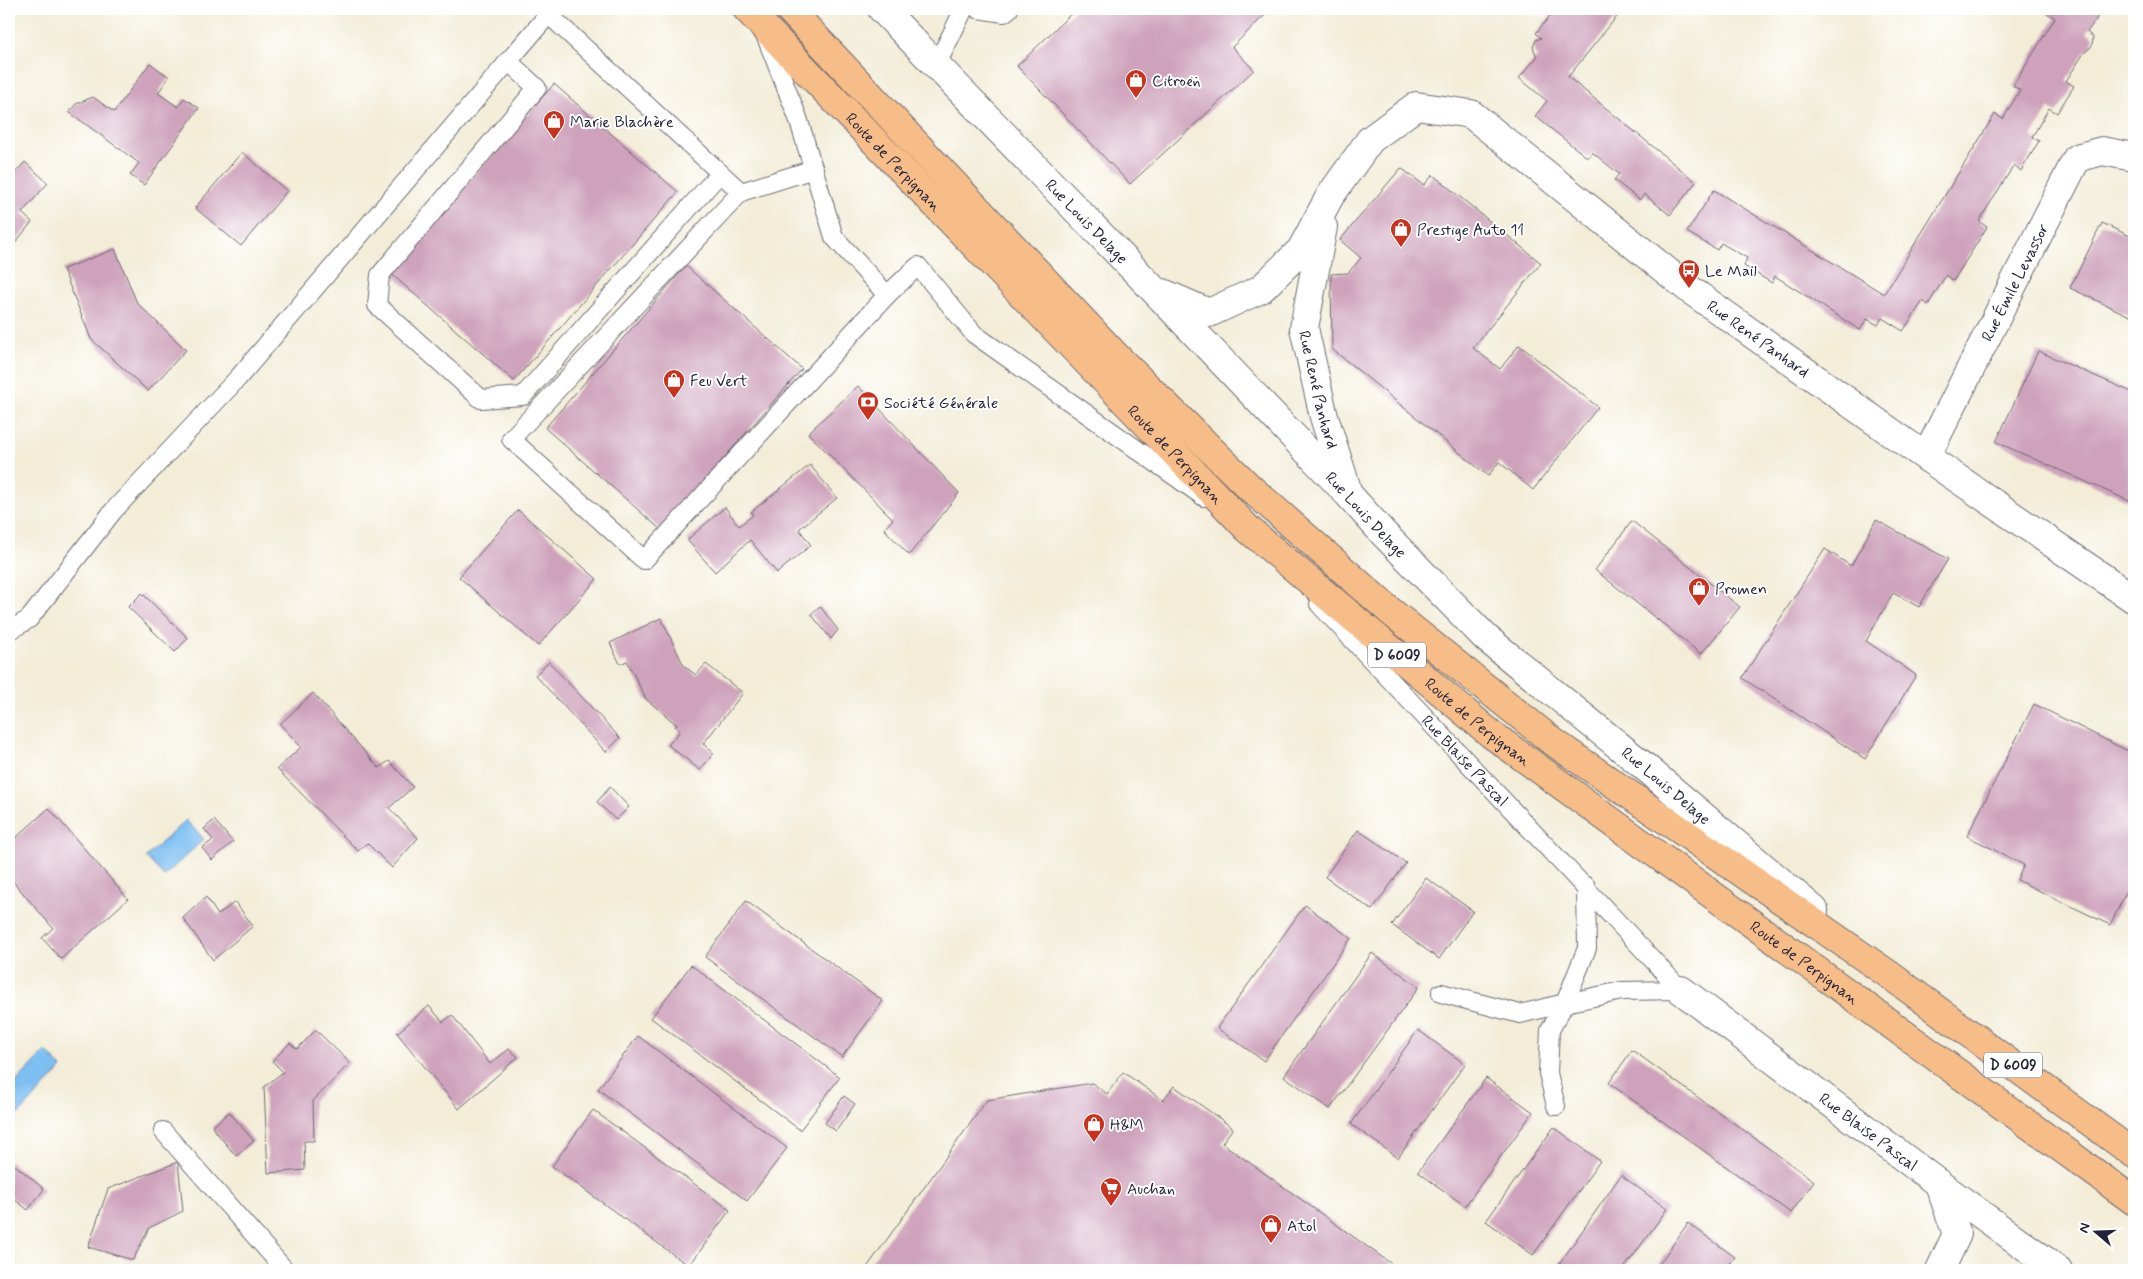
<svg xmlns="http://www.w3.org/2000/svg" width="2143" height="1279" viewBox="0 0 2143 1279" font-family="Mynerve,sans-serif">
<style>
.water{fill:#7dbff3;stroke:#507097}
.building{fill:#cea2bb}
.lines{fill:none;stroke-linecap:round;stroke-linejoin:round}
.service-casing{stroke:#6b6972;stroke-width:20}
.minor-casing{stroke:#6b6972;stroke-width:30}
.primary-casing{stroke:#6b6972;stroke-width:30}
.service{stroke:#fff;stroke-width:18}
.minor{stroke:#fff;stroke-width:28}
.primary{stroke:#f7bd88;stroke-width:28}
.labels{text-anchor:middle;stroke-width:4;stroke-linejoin:round;paint-order:stroke}
.shield{fill:#fff;stroke:#646476;stroke-width:1}
.shield-label{font-size:15px;font-weight:bold;fill:#22223b}
.poi-label{font-size:16px;fill:#22223b;stroke:#fff;text-anchor:start}
.street-label{font-size:16px;fill:#22223b;stroke:#fff}
</style>
<rect width="100%" height="100%" fill="#fff"/>
<filter id="ink" filterUnits="userSpaceOnUse"><feTurbulence type="fractalNoise" baseFrequency=".02" numOctaves="2"/><feDisplacementMap in="SourceGraphic" scale="10" xChannelSelector="R" yChannelSelector="G"/><feConvolveMatrix kernelMatrix="1 2 1 2 8 2 1 2 1" color-interpolation-filters="sRGB"/></filter>
<filter id="wash" filterUnits="userSpaceOnUse"><feTurbulence type="fractalNoise" baseFrequency=".0096" numOctaves="4" result="noise"/><feDisplacementMap in="SourceGraphic" scale="20" xChannelSelector="R" yChannelSelector="G"/><feGaussianBlur stdDeviation="1.12" result="paint"/><feColorMatrix in="noise" values="0 0 0 0 0 0 0 0 0 0 0 0 0 0 0 0 0 1.4 0 .05"/><feComposite in="paint" operator="in"/></filter>
<g filter="url(#wash)">
<rect width="100%" height="100%" fill="#f3edd8"/>
<!-- water -->
<path class="water" d="M186,820L204,839L164,876L146,857Z
M46,1051L62,1068L19,1114L9,1104V1089Z"/>
<g id="blocks">
<!-- building -->
<path class="building" d="M1076,9H1271L1232,47L1254,70L1130,184L1017,66Z
M1556,9L1561,12L1564,9H1623L1568,77L1696,182L1670,215L1644,194L1640,200L1614,180L1619,174L1592,152L1588,158L1535,116L1547,101L1519,78L1537,57L1533,47L1536,40L1541,38L1536,33Z
M2040,9H2096L2101,12L2087,32L2093,37L2092,46L2084,53L2066,81L2074,86L2057,113L2049,108L2032,137L2039,141L2021,171L2014,165L1979,221L1987,227L1953,281L1946,275L1928,305L1923,301L1903,331L1882,318L1878,325L1867,319L1860,330L1775,276L1772,283L1744,266L1747,258L1721,243L1717,250L1687,232L1714,190L1884,294L1995,114L2003,119L2020,90L2013,86L2055,18Z
M150,63L169,77L158,93L178,107L184,98L199,108L144,185L130,175L139,163L69,112L76,104L93,97L114,112Z
M554,84L678,192L514,381L389,272Z
M242,152L287,191L241,246L195,208Z
M25,162L48,183L22,213L32,222L11,248L9,246V171L13,175Z
M1401,168L1424,185L1433,175L1541,263L1473,348L1500,369L1519,345L1598,407L1533,490L1499,462L1488,476L1332,349L1331,274L1348,273L1361,258L1340,240Z
M2102,223L2134,238V318L2070,288Z
M115,249L137,303L186,350L148,391L91,339L63,269Z
M686,266L802,369L661,530L545,428Z
M2038,351L2134,393V503L1996,442Z
M858,386L959,493L909,555L884,529L893,519L808,433Z
M810,465L837,498L799,529L811,545L777,573L750,540L715,572L687,540L725,507L739,526L753,515L751,512Z
M518,510L597,579L538,646L459,577Z
M1876,520L1948,559L1919,607L1893,593L1866,641L1916,675L1865,759L1742,678L1825,549L1851,566Z
M1632,521L1740,607L1701,654L1595,570Z
M142,593L188,638L175,652L128,607Z
M820,606L838,630L831,639L811,614Z
M661,618L684,666L696,675L706,664L743,693L703,744L714,753L700,770L668,745L680,731L675,727L677,725L646,699L627,661L620,664L610,643Z
M549,662L620,738L606,752L535,675Z
M313,693L379,768L389,761L413,787L389,808L418,838L392,868L367,843L358,851L277,769L301,747L280,724Z
M2034,704L2134,754V876L2110,925L2017,880L2024,865L1967,836Z
M610,787L629,807L616,820L597,802Z
M49,808L128,899L61,959L42,938L53,928L9,877V844Z
M214,820L233,842L212,860L202,848L213,840L204,829Z
M1358,830L1406,863L1372,910L1325,877Z
M1426,878L1473,911L1439,959L1392,925Z
M206,897L218,915L235,902L253,926L213,960L183,918Z
M746,901L883,1001L842,1057L705,957Z
M1305,905L1351,938L1264,1061L1217,1028Z
M1372,953L1419,987L1330,1109L1284,1076Z
M691,965L840,1077L800,1130L651,1018Z
M429,1006L443,1022L452,1015L490,1064L509,1049L518,1057L459,1109L397,1033Z
M316,1030L350,1063L313,1101L314,1141H304L305,1170L268,1173L264,1087L283,1072L272,1061L290,1043L297,1049Z
M1418,1030L1465,1064L1398,1158L1351,1124Z
M638,1036L787,1148L747,1201L598,1089Z
M1632,1050L1814,1181L1791,1213L1609,1083Z
M1123,1072L1163,1100L1174,1086L1233,1128L1222,1143L1400,1270H865L987,1100L1092,1083L1107,1094Z
M1486,1078L1533,1112L1465,1206L1418,1172Z
M844,1096L855,1104L836,1131L825,1123Z
M593,1110L730,1210L689,1266L552,1166Z
M229,1112L254,1141L236,1156L212,1127Z
M1554,1127L1600,1161L1533,1255L1486,1221Z
M9,1160L44,1189L28,1210L9,1195Z
M178,1162L183,1211L149,1228L133,1260L88,1247L108,1189Z
M1621,1175L1667,1209L1623,1270H1555Z
M1688,1223L1735,1257L1725,1270H1655Z"/>
</g>
</g>
<g filter="url(#ink)">
<use href="#blocks" fill-opacity="0" stroke="#6b6972" stroke-width="1"/>
<g class="lines">
<!-- service casing -->
<g class="service-casing">
<g id="service">
<path d="M978,9L1004,13L1009,9"/>
<path d="M548,14L741,192"/>
<path d="M766,37L798,118L834,237L887,295L918,266L974,334L1204,497"/>
<path d="M508,61L537,88L380,275L377,305L481,399L523,396L720,173"/>
<path d="M936,66L964,9"/>
<path d="M814,169L741,192L511,439L644,560L887,295"/>
<path id="s1" d="M1319,604L1681,990"/>
<path d="M9,631L29,619L114,510L238,378L553,9"/>
<path d="M1441,993L1520,1014L1565,1003L1587,948L1586,886"/>
<path d="M1556,1106L1548,1073L1550,1030L1565,1003L1622,991L1681,990"/>
<path d="M163,1131L285,1270"/>
</g>
</g>
<!-- minor casing -->
<g class="minor-casing">
<g id="minor">
<path id="s2" d="M882,9L1153,289L1348,494L1383,533L1486,638L1645,767L1814,910"/>
<path id="s3" d="M1323,227L1304,328L1324,417L1346,486"/>
<path id="s4" d="M1163,293L1209,313L1261,289L1301,250L1330,196L1370,140L1416,106L1471,114L1689,289L1926,457L2134,599"/>
<path id="s5" d="M1926,457L2077,158L2102,151L2134,157"/>
<path id="s6" d="M1681,990L1939,1184L2058,1270"/>
<path d="M1939,1184L1957,1234L1940,1270"/>
</g>
</g>
<!-- primary casing -->
<g class="primary-casing">
<g id="primary">
<path id="s7" d="M747,9L1248,529L1491,734L2134,1201"/>
<path d="M789,9L1118,358L1249,487L1390,611L1552,741L1891,976L2134,1154"/>
</g>
</g>
<!-- service -->
<use href="#service" class="service"/>
<!-- minor -->
<use href="#minor" class="minor"/>
<!-- primary -->
<use href="#primary" class="primary"/>
</g>
</g>
<!-- icons -->
<defs>
<g id="shop-pin" transform="scale(1.125)"><path d="M0 17L-7.5 6A9.5 9.5 0 1 1 7.5 6Z" fill="#c8321e" stroke="#fff"/><path d="M-5-2.5h2.3a2.7 3.5 0 0 1 5.4 0H5L5.5 6h-11ZM-1.5-2.5h3a1.5 2.3 0 0 0-3 0Z" fill="#fff"/></g>
<g id="bus-pin" transform="scale(1.125)"><path d="M0 17L-7.5 6A9.5 9.5 0 1 1 7.5 6Z" fill="#c8321e" stroke="#fff"/><path d="M-5-6H5V4H4V6H2V4H-2V6H-4V4H-5ZM-3.5-4V0h7V-4ZM-3.5 1.2v1.5H-2V1.2ZM2 1.2v1.5H3.5V1.2Z" fill="#fff"/></g>
<g id="bank-pin" transform="scale(1.125)"><path d="M0 17L-7.5 6A9.5 9.5 0 1 1 7.5 6Z" fill="#c8321e" stroke="#fff"/><path d="M-6-4H6V4H-6ZM0-2.3a2.3 2.3 0 1 0 0 4.6a2.3 2.3 0 1 0 0-4.6Z" fill="#fff"/></g>
<g id="supermarket-pin" transform="scale(1.125)"><path d="M0 17L-7.5 6A9.5 9.5 0 1 1 7.5 6Z" fill="#c8321e" stroke="#fff"/><path d="M-6-5.5h2.5l.6 2H6L4.5 2H-2.5L-4.4-4H-6ZM-1.5 3.2a1.3 1.3 0 1 0 .1 0ZM3 3.2a1.3 1.3 0 1 0 .1 0Z" fill="#fff"/></g>
</defs>
<g fill-rule="evenodd">
<use href="#shop-pin" x="1136" y="80"/>
<use href="#shop-pin" x="554" y="121"/>
<use href="#shop-pin" x="1401" y="229"/>
<use href="#bus-pin" x="1689" y="270"/>
<use href="#shop-pin" x="674" y="380"/>
<use href="#bank-pin" x="868" y="402"/>
<use href="#shop-pin" x="1699" y="588"/>
<use href="#shop-pin" x="1094" y="1124"/>
<use href="#supermarket-pin" x="1111" y="1188"/>
<use href="#shop-pin" x="1271" y="1225"/>
</g>
<g class="labels">
<!-- shield labels -->
<g class="shield">
<rect x="1368" y="642.5" width="58" height="25" rx="4"/>
<rect x="1984" y="1052.5" width="58" height="25" rx="4"/>
</g>
<g class="shield-label">
<text x="1397" y="660">D 6009</text>
<text x="2013" y="1070">D 6009</text>
</g>
<!-- poi labels -->
<g class="poi-label">
<text x="1152" y="86">Citroën</text>
<text x="570" y="127">Marie Blachère</text>
<text x="1417" y="235">Prestige Auto 11</text>
<text x="1705" y="276">Le Mail</text>
<text x="690" y="386">Feu Vert</text>
<text x="884" y="408">Société Générale</text>
<text x="1715" y="594">Promen</text>
<text x="1110" y="1130">H&amp;M</text>
<text x="1127" y="1194">Auchan</text>
<text x="1287" y="1231">Atol</text>
</g>
<!-- street labels -->
<g class="street-label">
<text dy="6" stroke="none"><textPath href="#s7" startOffset="212">Route de Perpignan</textPath></text>
<text dy="6" stroke="none"><textPath href="#s2" startOffset="295">Rue Louis Delage</textPath></text>
<text dy="6" stroke="none"><textPath href="#s5" startOffset="196">Rue Émile Levassor</textPath></text>
<text dy="6" stroke="none"><textPath href="#s4" startOffset="771">Rue René Panhard</textPath></text>
<text dy="6" stroke="none"><textPath href="#s3" startOffset="166">Rue René Panhard</textPath></text>
<text dy="6" stroke="none"><textPath href="#s7" startOffset="618">Route de Perpignan</textPath></text>
<text dy="6" stroke="none"><textPath href="#s2" startOffset="700">Rue Louis Delage</textPath></text>
<text dy="6" stroke="none"><textPath href="#s7" startOffset="1022">Route de Perpignan</textPath></text>
<text dy="6" stroke="none"><textPath href="#s1" startOffset="214">Rue Blaise Pascal</textPath></text>
<text dy="6" stroke="none"><textPath href="#s2" startOffset="1105">Rue Louis Delage</textPath></text>
<text dy="6" stroke="none"><textPath href="#s7" startOffset="1428">Route de Perpignan</textPath></text>
<text dy="6" stroke="none"><textPath href="#s6" startOffset="235">Rue Blaise Pascal</textPath></text>
</g>
</g>
<!-- margin -->
<rect width="2143" height="1279" fill="none" stroke="#fff" stroke-width="30"/>
<!-- north arrow -->
<g transform="translate(2096 1232) rotate(289)" stroke="#ffffff" stroke-width="4" paint-order="stroke">
<path d="M0-4L9 19L0 12L-9 19Z" fill="#22223b"/>
<text y="-8" font-size="14" font-weight="bold" text-anchor="middle" fill="#22223b">N</text>
</g>
</svg>
